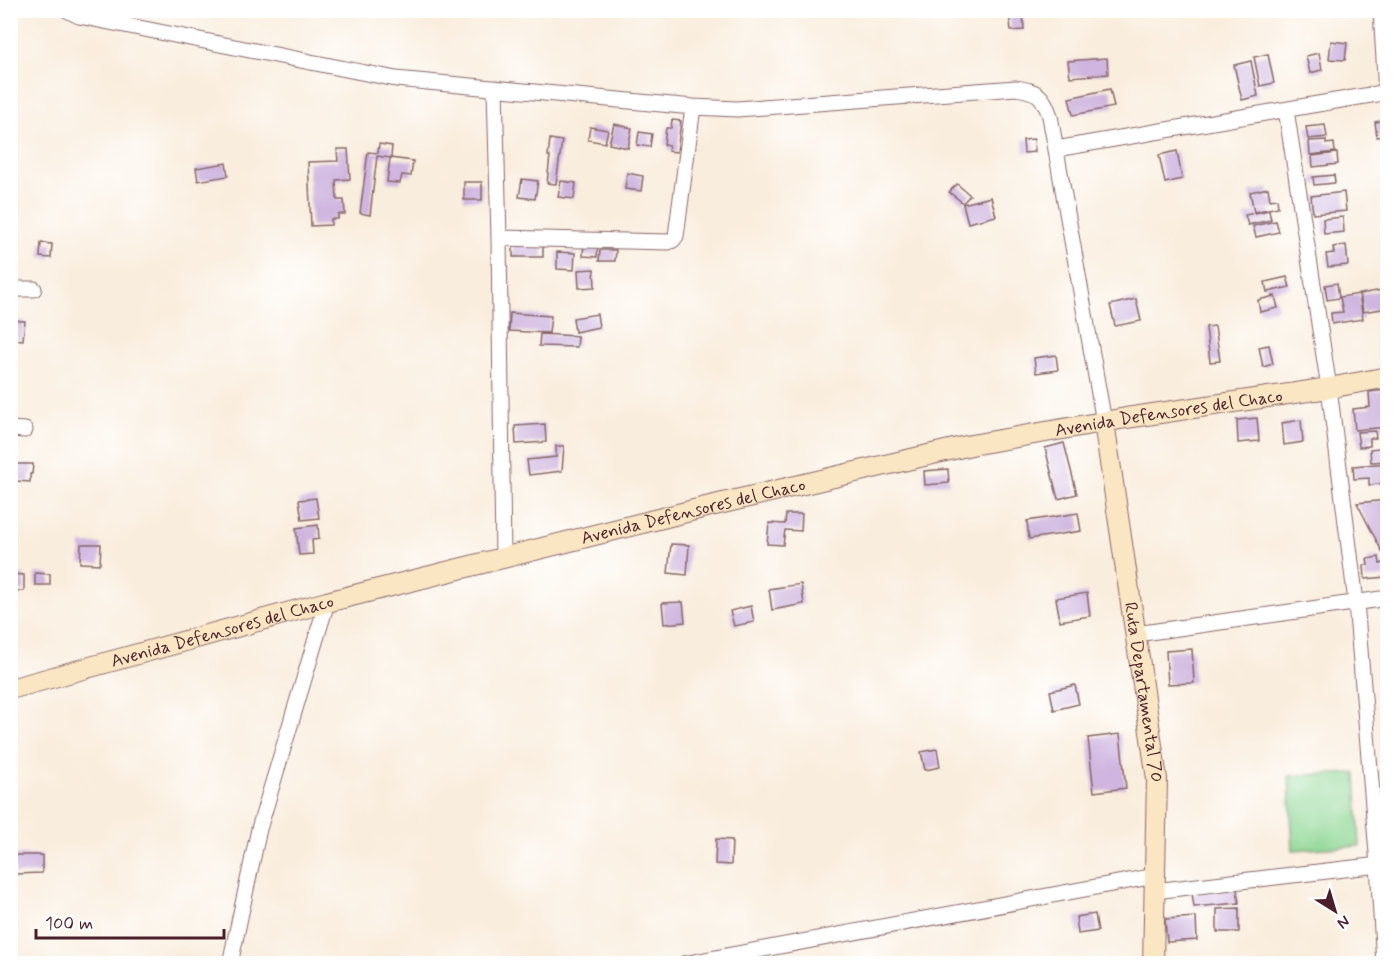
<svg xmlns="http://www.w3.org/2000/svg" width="1398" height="974" viewBox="0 0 1398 974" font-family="Mynerve,sans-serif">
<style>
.green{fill:#8cd692;stroke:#6b7a5e;stroke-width:1.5}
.building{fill:#cfb5df}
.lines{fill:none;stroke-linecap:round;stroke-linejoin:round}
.street-casing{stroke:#876769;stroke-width:17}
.secondary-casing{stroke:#876769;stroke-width:22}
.street{stroke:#fff;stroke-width:15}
.secondary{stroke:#fbe6c4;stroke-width:20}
.labels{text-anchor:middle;stroke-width:4.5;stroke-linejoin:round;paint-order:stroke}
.street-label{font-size:18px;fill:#4a1f2b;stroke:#fff}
</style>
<rect width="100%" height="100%" fill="#fff"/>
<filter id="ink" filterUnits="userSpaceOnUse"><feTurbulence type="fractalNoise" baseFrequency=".0167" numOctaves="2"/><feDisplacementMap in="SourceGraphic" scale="12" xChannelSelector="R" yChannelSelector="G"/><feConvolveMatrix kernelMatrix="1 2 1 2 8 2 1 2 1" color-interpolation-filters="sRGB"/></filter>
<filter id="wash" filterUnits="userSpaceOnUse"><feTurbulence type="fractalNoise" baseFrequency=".008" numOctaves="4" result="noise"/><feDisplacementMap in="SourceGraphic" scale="24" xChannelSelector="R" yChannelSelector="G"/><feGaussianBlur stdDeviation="1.35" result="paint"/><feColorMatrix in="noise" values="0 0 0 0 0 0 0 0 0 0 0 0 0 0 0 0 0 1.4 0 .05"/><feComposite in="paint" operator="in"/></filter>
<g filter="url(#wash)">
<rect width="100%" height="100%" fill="#f9eddd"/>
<!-- green -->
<path class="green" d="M1356,773L1360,846L1293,850L1289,776Z"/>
<g id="blocks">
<!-- building -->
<path class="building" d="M1009,10H1017V13L1023,12L1024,30L1011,31Z
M1331,41L1347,43L1345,60L1329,59Z
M1319,53L1322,70L1310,73L1306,56Z
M1268,54L1274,83L1260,86L1254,57Z
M1107,58L1108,74L1070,77L1068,61Z
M1251,61L1258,96L1242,100L1234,65Z
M1110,89L1114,107L1073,115L1069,98Z
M672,120L681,121L677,152L668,151L669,145H664L666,128H671Z
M1388,120V136L1377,137L1375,122Z
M614,124L632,128L628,148L609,144Z
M1325,125L1327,137L1308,139L1306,127Z
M590,127L608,130L605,143L588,140Z
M639,132L652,134L650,147L637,145Z
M550,139L562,141L556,184L547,183L550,156H548Z
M1034,139L1035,152L1024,153L1023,140Z
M1326,140V144L1334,143L1335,152L1310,155L1309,141Z
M379,144L392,146L391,158L377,156L370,215L360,213L368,152L378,153Z
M337,149H348L350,179L336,180L337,200H344L345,214H338V219H331V225L311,226L308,162L338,161Z
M1177,151L1182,179L1165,183L1159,155Z
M1337,153L1338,164L1313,167L1312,156Z
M390,158L413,161L411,176L402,175L400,183L387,182Z
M226,163L228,176L198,181L196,168Z
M627,173L643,176L641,191L625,189Z
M1334,175L1335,183L1314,185L1313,177Z
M522,179L538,181L535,199L519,197Z
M561,181L576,183L574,199L558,197Z
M464,182H482V200H464Z
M957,184L970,195L963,203L949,192Z
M1268,188L1270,200L1277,199L1278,207L1254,212L1250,192Z
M1344,192L1346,211L1313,214L1311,196Z
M991,197L996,216L968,223L963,204Z
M1269,210L1271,220L1248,225L1245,215Z
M1343,217L1344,232L1324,234L1323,219Z
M1276,221L1279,232L1256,237L1253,226Z
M513,239L543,240V257H513Z
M584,240L598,241L597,257L583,256Z
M41,243L52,244L51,258L40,257Z
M1346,245L1348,265L1328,267L1326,254L1334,253L1333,247Z
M600,250H616L615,261H599Z
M557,252L575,253L574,270L557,269Z
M594,269L595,287L579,288L578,270Z
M1287,277L1290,287L1267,292L1265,282Z
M1337,283L1339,298L1327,300L1325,285Z
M1388,289V308L1363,312L1360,294Z
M1359,294L1363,319L1332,324L1331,313L1343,312L1340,297Z
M1275,296L1278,308L1260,312L1258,300Z
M1136,299L1141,321L1115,326L1110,305Z
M510,313L551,316L549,333L509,331Z
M597,314L599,327L575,332L573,318Z
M10,320L25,321L23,340L11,339Z
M1215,326L1220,361L1210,362L1206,327Z
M540,334L578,336L577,347L539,346Z
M1269,345L1273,364L1263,367L1259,347Z
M1056,355L1058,370L1036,373L1034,358Z
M1388,390V410H1385L1387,427L1355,430L1353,409L1370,407L1369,392Z
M1257,418L1259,441L1238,443L1237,420Z
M1301,420L1303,442L1284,445L1282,423Z
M545,424L546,442L516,444L515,426Z
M1375,431L1376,438H1370V446L1359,447L1357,432Z
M1064,443L1077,494L1058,499L1045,448Z
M556,446H564L562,471L529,475L527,460L556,457Z
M1388,447V461L1371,462L1370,449Z
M1388,463V483L1369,485V478L1354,479L1353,466Z
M11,464H33L32,474H30V482L15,481V473H11Z
M948,469L949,483L925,485L924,471Z
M316,498L319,518L302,520L299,500Z
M1388,500V517H1386L1388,520V563L1357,503Z
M1078,513L1081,531L1029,539L1027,521Z
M786,514H802L801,531L785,530L783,545L767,544L769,523L785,524Z
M318,525L319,539L312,540L313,554L299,555L296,528Z
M81,544H101L100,564L80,563Z
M671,544L689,545L687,575L668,573Z
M1379,557L1380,564L1384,563L1386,577L1365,579L1364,565H1368L1367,559Z
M35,573L50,574V585H35Z
M11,574L24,575V591H10Z
M801,584L804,604L772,610L769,589Z
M1087,593L1090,616L1060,621L1056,598Z
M683,602L685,622L664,624L662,603Z
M751,606L754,622L734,626L730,611Z
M1192,649L1194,683L1168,684L1166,651Z
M1075,685L1079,704L1054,710L1050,691Z
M1120,734L1126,788L1094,792L1088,738Z
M937,749L940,767L925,770L921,752Z
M716,839L732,840L731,865L715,864Z
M14,855H42V873L15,874Z
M1237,889L1239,903L1194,907L1192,893Z
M1239,908V932H1217V909Z
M1095,914L1098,931L1078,934L1076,917Z
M1196,917L1197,940L1167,942L1165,919Z"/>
</g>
</g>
<g filter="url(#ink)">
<use href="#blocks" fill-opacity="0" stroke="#876769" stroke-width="1.5"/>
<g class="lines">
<!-- street casing -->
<g class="street-casing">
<path id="street" d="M67,10L79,16L396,79L693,107L737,109L1016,88C1039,92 1042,94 1050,116L1104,422
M1381,10L1386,92
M495,88L499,238
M1286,110L1329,388L1356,602L1378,865L1384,964
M1056,149L1388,92
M10,289H34
M10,429L25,430
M503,558L499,238L668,242L673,240L676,236L693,107
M1136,634L1388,598
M1154,891L1388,864
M230,964L259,829L327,602
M683,964L1155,876"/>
</g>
<!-- secondary casing -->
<g class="secondary-casing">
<g id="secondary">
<path id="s1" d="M1104,422L1157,779L1153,964"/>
<path id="s2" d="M10,689L327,602L706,507L971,445L1126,418L1329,388L1388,377"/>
</g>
</g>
<!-- street -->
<use href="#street" class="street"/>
<!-- secondary -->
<use href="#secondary" class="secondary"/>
</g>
</g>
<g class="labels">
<!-- street labels -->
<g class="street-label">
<text dy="6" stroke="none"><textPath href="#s2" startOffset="1192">Avenida Defensores del Chaco</textPath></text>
<text dy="6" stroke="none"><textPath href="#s2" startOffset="706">Avenida Defensores del Chaco</textPath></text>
<text dy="6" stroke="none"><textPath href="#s2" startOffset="220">Avenida Defensores del Chaco</textPath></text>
<text dy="6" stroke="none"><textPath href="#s1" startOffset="273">Ruta Departamental 70</textPath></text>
</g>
</g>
<!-- margin -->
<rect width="1398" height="974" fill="none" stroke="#fff" stroke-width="36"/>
<!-- north arrow -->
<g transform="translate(1335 911) rotate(143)" stroke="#ffffff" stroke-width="4.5" paint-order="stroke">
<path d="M0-4.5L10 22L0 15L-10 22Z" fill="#4a1f2b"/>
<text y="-9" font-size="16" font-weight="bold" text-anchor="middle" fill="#4a1f2b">N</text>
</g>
<!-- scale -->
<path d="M36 929v9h188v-9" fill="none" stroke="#4a1f2b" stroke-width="3"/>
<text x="45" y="929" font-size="18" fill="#4a1f2b" stroke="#ffffff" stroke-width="4.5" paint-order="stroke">100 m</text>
</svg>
